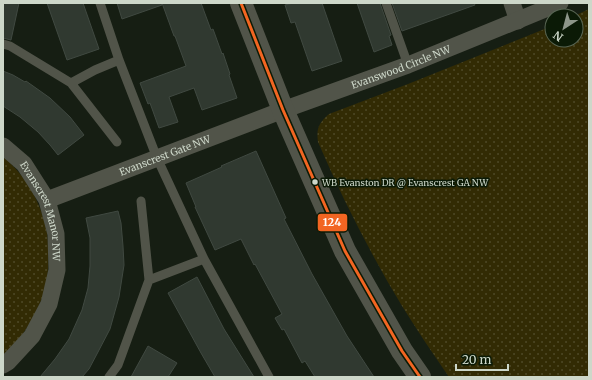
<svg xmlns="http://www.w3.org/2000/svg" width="592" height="380" viewBox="0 0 592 380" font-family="Merriweather,serif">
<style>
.park{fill:url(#park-dots)}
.building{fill:#303930;stroke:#404941}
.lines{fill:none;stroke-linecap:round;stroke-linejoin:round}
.service{stroke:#515449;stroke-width:9}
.minor{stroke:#515449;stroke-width:17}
.tertiary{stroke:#515449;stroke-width:22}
.bus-1-casing{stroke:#0b1a06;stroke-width:6}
.bus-1{stroke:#f26522;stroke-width:3}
.bus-dot{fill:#cdd7c9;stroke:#0b1a06;stroke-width:1.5}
.labels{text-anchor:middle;stroke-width:3;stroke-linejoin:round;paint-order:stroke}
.bus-label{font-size:9px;fill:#cdd7c9;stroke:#0b1a06;text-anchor:start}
.street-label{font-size:10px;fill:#cdd7c9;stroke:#0b1a06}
.line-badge{stroke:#0b1a06;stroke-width:1.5}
.badge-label{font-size:11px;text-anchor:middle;font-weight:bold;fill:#fff}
</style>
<defs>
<pattern id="park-dots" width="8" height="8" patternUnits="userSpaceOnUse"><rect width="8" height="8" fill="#322b04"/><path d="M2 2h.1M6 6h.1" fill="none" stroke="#4e4927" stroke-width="1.8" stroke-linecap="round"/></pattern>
</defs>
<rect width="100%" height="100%" fill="#161e13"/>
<!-- park -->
<path class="park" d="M589,9V377H449C433,354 417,330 402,306C370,253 342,198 318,142C316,128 319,123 329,114L408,84L552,26V40H576V16H574Z
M3,157C26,175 42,204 47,233C48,240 48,247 48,254C49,271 47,288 40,303C36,312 30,324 24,332C18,341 11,348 3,355Z"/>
<!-- building -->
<path class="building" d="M3,3H19L11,40L3,38Z
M47,3H83L99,49L67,60Z
M117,3H161L162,5L122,19Z
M162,3H201L211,30L213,29L222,54L223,53L230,74L229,75L237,98L202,110L194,88L169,97L178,122L159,128L150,103L148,104L140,83L186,66L175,36H174Z
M293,3H322L342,61L312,71L295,22L291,23L285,5Z
M357,3H380L391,35L389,36L392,45L374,52Z
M392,3H474L475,5L402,31Z
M3,71L13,75L25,82L26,81L50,98L70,117L84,135L58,155L50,145L38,132L20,117L3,106Z
M256,151L286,218L284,219L312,274L347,336L374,377H315L305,361L302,363L284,329L282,330L275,318L282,314L255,264L254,265L241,239L215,250L195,207H196L186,183L222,167L221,166Z
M118,211L121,223L123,246L124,265L119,297L110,329L98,352L89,369L82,377H40L55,359L69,339L82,310L88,288L90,266V238L86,218Z
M197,277L224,329L254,377H215L201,353L168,293Z
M148,346L177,363L168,377H131Z"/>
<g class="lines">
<!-- service -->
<path class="service" d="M100,3L119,60L157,158L204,259L269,377
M386,3L408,65
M3,44L10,46L71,83L117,142
M71,83L95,70L119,60
M149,280L204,259
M109,377L118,365L149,280L141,201"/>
<!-- minor -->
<g class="minor">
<path d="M512,3L518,21"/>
<path id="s1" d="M3,146L24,164L47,200L56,234L57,270L49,304L32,336L8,362L3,365"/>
<path id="s2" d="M47,200L283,110L408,65L560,3"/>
</g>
<!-- tertiary -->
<path class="tertiary" d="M241,3L283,110L345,251L402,351L420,377"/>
<!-- bus-1 casing -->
<g class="bus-1-casing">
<path id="bus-1" d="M241,3L283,110L345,251L402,351L420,377"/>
</g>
<!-- bus-1 -->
<use href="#bus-1" class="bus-1"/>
</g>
<!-- markers -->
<circle class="bus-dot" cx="315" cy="182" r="3.5"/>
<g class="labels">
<!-- bus labels -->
<g class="bus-label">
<text x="322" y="186">WB Evanston DR @ Evanscrest GA NW</text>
</g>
<!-- street labels -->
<g class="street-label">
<text dy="4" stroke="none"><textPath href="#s2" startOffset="378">Evanswood Circle NW</textPath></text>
<text dy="4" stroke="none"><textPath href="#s2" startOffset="126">Evanscrest Gate NW</textPath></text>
<text dy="4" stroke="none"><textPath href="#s1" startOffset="79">Evanscrest Manor NW</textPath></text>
</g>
</g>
<rect class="line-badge" x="317" y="213" width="31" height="19" rx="4" fill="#f26522"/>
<g class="badge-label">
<text x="332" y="226">124</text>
</g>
<!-- border -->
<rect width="592" height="380" fill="none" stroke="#cdd7c9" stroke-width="8"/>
<!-- north arrow -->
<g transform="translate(564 28) rotate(216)"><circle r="19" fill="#0b1a06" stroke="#596654"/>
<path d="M0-3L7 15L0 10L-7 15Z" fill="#8d9689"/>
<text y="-6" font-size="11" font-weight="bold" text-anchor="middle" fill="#cdd7c9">N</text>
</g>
<!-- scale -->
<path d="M456 364v6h52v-6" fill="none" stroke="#cdd7c9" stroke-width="2"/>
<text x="462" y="364" font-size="12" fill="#cdd7c9" stroke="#0b1a06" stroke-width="3" paint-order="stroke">20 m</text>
</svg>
